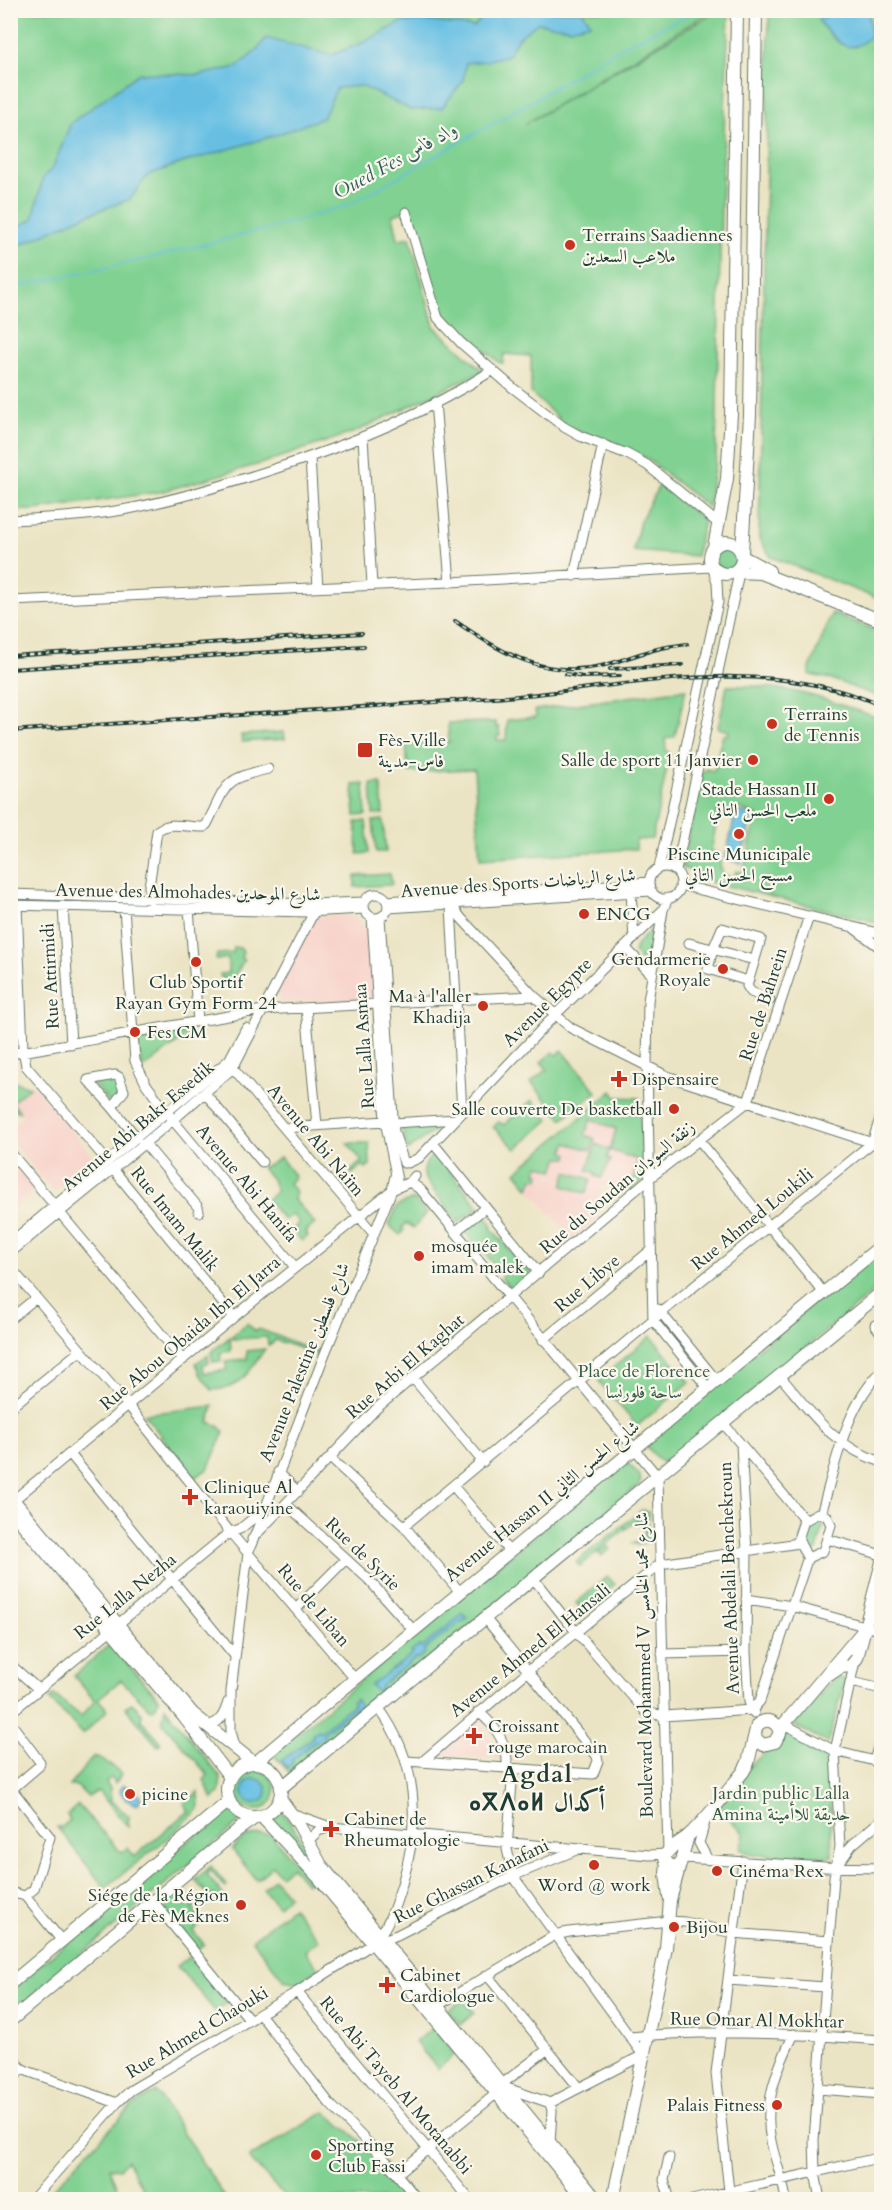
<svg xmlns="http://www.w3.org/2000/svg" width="892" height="2210" viewBox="0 0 892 2210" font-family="Cardo,Amiri,'Noto Sans Tifinagh',serif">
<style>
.built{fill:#f7d1c9}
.green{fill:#81d192;stroke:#508763;stroke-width:1.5;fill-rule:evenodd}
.water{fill:#66bfe3;stroke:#427e8c;stroke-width:1.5}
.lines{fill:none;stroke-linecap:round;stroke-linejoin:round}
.stream{stroke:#66bfe3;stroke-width:1.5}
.minor-casing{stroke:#676;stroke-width:11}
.major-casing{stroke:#676;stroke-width:14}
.minor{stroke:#fff;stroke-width:9}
.major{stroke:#fff;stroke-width:12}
.rail-casing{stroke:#1f3d34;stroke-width:4}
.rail{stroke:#fbf7ec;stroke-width:1.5;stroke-dasharray:4.5;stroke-linecap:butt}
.poi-dot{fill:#c8321e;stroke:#fbf7ec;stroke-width:2}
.labels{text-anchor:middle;stroke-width:4.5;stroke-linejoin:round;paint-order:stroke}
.poi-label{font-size:18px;fill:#1f3d34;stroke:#fbf7ec;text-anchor:start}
.street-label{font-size:18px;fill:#1f3d34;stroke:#fbf7ec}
.park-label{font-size:18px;fill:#335b47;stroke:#fbf7ec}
.water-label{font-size:20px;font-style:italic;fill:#315e60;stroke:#fbf7ec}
.district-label{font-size:24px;font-weight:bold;letter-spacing:1.5px;fill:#1f3d34;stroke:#fbf7ec}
</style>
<rect width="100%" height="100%" fill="#fbf7ec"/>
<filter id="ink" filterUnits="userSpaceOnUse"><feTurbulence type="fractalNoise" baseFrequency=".0167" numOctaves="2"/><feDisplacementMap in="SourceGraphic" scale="12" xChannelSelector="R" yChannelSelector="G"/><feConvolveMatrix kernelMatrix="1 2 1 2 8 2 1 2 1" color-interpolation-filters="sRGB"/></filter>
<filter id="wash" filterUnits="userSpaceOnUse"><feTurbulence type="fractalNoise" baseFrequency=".008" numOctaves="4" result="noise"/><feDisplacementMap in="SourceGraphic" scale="24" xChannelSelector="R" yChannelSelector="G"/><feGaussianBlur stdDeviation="1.35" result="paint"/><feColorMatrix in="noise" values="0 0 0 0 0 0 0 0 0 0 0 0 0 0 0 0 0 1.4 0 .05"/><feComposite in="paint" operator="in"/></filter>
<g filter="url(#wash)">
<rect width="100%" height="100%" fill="#ebe4c4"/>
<!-- built -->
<path class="built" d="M350,915L368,929L374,1000L282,1003L276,991L313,916Z
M33,1084L92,1156L91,1160L53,1192L11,1141L10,1127L23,1116L12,1102Z
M612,1091L616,1097L642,1098L649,1176L631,1191L628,1187L623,1189V1194L602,1185L594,1212L600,1217L572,1240L516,1172Z
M11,1161L35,1190L11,1211H10Z
M479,1722L482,1723L501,1758L445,1756L441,1750Z"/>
<!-- green -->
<path class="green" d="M10,11H712L525,124L717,11H729L721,207L716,456L708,507L646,458L568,427L531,393V356L504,354L503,363H500L441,313L410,210L393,215L398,239L410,237L434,326L483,371L355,432L260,464L160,492L33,510H11Z
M769,11H881V600L771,557L759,539Z
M660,484L704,520L696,556L633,551L640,521Z
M714 557a12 12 0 1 1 24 0a12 12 0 1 1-24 0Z
M832,613L881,632V698L831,679L810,675V668Z
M727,686C783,683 830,700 881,719V923L710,882L706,875L682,868L701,775L706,769L714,771L723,734L728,735L729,731L718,728ZM736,807L757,815L743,873L736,871L734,878L722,874V869L720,867L721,860L718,858L720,854L711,851L719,809L734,812Z
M686,689L675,736L665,739L666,750L670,754L652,839L636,840V849L480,859L474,769L408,772L406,743L449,742L448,723L496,722V727H499L500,736H497V740H506L507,720L536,717L535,710Z
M284,732L285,739L242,742L241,735Z
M381,783L383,814L373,815L371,784Z
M364,784L366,815L355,816L353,785Z
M383,820L386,852H376L373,821Z
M366,821L369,853L358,854L356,822Z
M390,874L392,884L390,885L355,887V876Z
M661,920L655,960L647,963L640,960L634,952L637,944Z
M234,947L240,948L243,952L241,958L244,960L233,979H222L220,974L228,973V958L216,960L217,954L233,953Z
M188,1031L189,1034L145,1067H142L137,1044L140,1040Z
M562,1050L597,1092L562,1119L531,1082L547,1069L541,1062L553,1052L557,1055Z
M117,1077L122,1093L112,1106L93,1083Z
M10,1080L30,1087L12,1102L20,1112L11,1108Z
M612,1091L616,1097L639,1098L645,1179L631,1191L628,1186L629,1183H632L638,1160L610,1150L607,1158L611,1160L601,1178L595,1176L596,1173L587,1170L596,1144L610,1150L616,1129L591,1119L585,1135L595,1139L591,1150L566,1143L564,1152L569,1154L568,1158H559L554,1170L539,1165L536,1172L540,1174L539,1179L533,1178L529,1188L516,1172Z
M532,1100L549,1120L516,1149L493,1127L499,1122L504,1125Z
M441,1126L408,1150L401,1127Z
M347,1143H369L370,1165L366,1168L363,1165L352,1174L350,1172L362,1161Z
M435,1153L479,1207L458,1223L425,1179C422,1169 426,1160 435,1153Z
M280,1157L295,1177L289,1183L296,1192L294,1199L315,1224L305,1232L308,1236L302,1241L292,1231L299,1222L292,1214L284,1220L266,1200L276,1192L272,1179L261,1167L271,1164Z
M567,1172L591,1179L586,1193L563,1186Z
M414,1199L427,1213L414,1228L406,1223L402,1228L404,1230L400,1235L389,1225L397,1206Z
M484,1214L492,1224L491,1228L519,1261L524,1262L532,1272L512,1289L502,1279V1274L478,1245L473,1243L464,1231Z
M881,1246V1285L673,1458L661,1462L647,1447L648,1442Z
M247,1323L255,1331L259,1329L319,1352L318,1354L275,1340L272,1344L268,1345L267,1337L233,1339L232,1336Z
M651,1336L690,1382L637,1426L598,1380Z
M230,1337L231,1351L220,1353L221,1361L213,1362L211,1352Z
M265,1349C256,1361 246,1380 232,1386C226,1389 219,1389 212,1390L200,1374L196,1363L208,1355L209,1363L203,1364L204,1373L227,1370L225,1361L247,1359V1351Z
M213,1406L209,1422L219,1426L224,1432L208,1469L194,1478L144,1414Z
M624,1460L639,1474L641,1481L639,1485L291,1774L273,1754Z
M642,1510L648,1512V1541L639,1545L631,1543L640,1542L645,1535L643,1526L636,1523L642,1516L626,1529L624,1526L625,1529L606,1545L610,1549L601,1556L598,1553L604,1547L580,1566L576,1562Z
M816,1518L821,1519L824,1524L817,1550L809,1554L801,1540L806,1525Z
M607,1577L615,1584L583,1610L576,1603Z
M110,1644L159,1699L155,1708L150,1709L121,1680L98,1699L108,1710L83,1734L49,1699L54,1695L81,1716L95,1701L74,1676Z
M835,1677L846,1680L828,1743L793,1725Z
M132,1703L142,1713L141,1720L157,1737L161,1744L158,1746L125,1707Z
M165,1707L221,1778L219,1793L213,1799L204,1780L208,1775L162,1722Z
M788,1732L829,1754L832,1856L753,1855L740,1849L744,1834L719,1808L743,1772Z
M94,1756L111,1765L122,1774L115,1783L113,1779L110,1778L106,1782L110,1788L111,1801L129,1816L128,1827L98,1791L88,1797L77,1786H69Z
M235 1790a20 20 0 1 1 40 0a20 20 0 1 1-40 0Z
M198,1792L199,1809L169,1837L105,1888L57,1827H62L70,1820L67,1815L78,1805L118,1849L122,1852L128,1848L134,1857L189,1811L184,1804Z
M227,1809L235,1813L242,1820L11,2013V1989Z
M280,1809L298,1833L308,1859L272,1821L273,1817Z
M259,1834L271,1835L311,1881L306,1884L292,1867L280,1875L273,1866L256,1880L232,1849L244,1838Z
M211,1866L227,1886L225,1888L210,1870L206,1874L224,1896L219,1899L215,1895L210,1897L195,1880Z
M274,1879L289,1896L278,1906L263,1889Z
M182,1890L195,1906L193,1909L203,1922L193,1931L204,1944L197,1949L165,1911L167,1902Z
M292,1907L319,1940L305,1951L318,1968L299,1983L284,1980L252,1940Z
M189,1957L227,2002L216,2012L177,1966Z
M463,2000L474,2013L460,2025L447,2010Z
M433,2028L455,2054L438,2069L415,2042Z
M156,2091L226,2199L147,2198L127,2160L119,2169L109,2167L121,2199H43L131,2107Z
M325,2112L374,2152L414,2199H287L249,2158Z"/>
<!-- water -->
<path class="water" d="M488,11H582L591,23L570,28L538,23L518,38L508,55L486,61L466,63L463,81L442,108L411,110L362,86L337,88L323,118L273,136L182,163L148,175L130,199L87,215L11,249V230L33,219L43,177L52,169L71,123L139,73L200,75L237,67L257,50L266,38L331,55L362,43L402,22L430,21L474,27Z
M832,11H868L871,35C848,61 833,38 818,20L822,16L824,19Z
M736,811L752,815L741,863L725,859Z
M463,1613L467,1619L463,1622L461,1621L424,1650L425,1653L418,1659L416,1658L381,1686L382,1688L377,1692L371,1685L413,1654L411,1652L419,1646L421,1648L458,1618Z
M356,1699L361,1705L356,1709L354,1708L323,1734L324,1737L317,1742L315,1741L292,1760L293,1763L287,1768L281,1761L313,1737L312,1735L318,1730L320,1732L353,1704L352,1702Z
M243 1791a12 12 0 1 1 24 0a12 12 0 1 1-24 0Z
M123,1785L134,1789L141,1798L137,1805L126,1800L119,1790Z"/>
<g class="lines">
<!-- stream -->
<path class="stream" d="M10,288L154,257L297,221L350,204L499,120L627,44L698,10"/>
</g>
</g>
<g filter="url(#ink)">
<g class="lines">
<!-- minor casing -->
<g class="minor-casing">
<path id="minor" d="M406,212L438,318L461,343L513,388L564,427L580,436L627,454L647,465L719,524
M435,402L450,582
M363,437L372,585
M310,458L318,588
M10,520C51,518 93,516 133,508C178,499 221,486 265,472C344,447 423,415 493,370
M574,576L603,444
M10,601L450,582L712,567
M649 883a16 16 0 1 1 32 0a16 16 0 1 1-32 0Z
M659,868L718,602L717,582L713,569
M676,871L740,568
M680,885L882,934
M631,892L634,939
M10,894L310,904L364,902
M364 906a12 12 0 1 1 24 0a12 12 0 1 1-24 0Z
M668,898L663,910L648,1001L647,1067L653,1320L708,1388
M151,900L149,887L157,831C171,820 187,828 204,827L207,824C227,785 222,779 268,769
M387,901L649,882
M451,904L461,918L534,996L571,1028L667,1076L882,1146
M10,905L307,912L364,909
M17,905L23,1048L26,1066L108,1162
M63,906L71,1044
M451,906L462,1113
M124,908L135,1061L146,1084L167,1113L295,1267
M388,908L651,891
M189,909L198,1022
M372,917L385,1121L397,1180
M380,917L394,1132L404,1163
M855,929L882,949
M689,943L754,960
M625,947L652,975
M748,981L708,969L713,949L722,928L761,939L747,986L751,992L770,1000
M386,1003L534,996
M306,1008L317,1125
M10,1054L263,1010L377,1004
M233,1068L374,1234
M88,1080L115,1075L119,1077L124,1091L112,1107L137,1138
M88,1080L112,1107
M205,1093L262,1162
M394,1123L456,1119
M284,1128L385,1121
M699,1140L824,1293
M433,1143L539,1273
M145,1144L198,1207L199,1212
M10,1152L55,1206
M408,1163L419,1158L555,1015L663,910
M113,1169L234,1317
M410,1182L421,1190L658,1477L668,1852
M60,1213L183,1360
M455,1232L485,1208
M10,1243L229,1060L246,1028
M10,1253L173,1120L233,1068L314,912
M10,1267L128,1405L230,1532L355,1679
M658,1309L717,1381
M10,1319L36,1298
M875,1325L882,1334
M543,1340L651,1250
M780,1376C811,1412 833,1447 882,1462
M413,1378L483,1462
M10,1408L81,1350
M723,1423L805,1520
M741,1444L747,1552L746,1652L749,1702L754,1713
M70,1454L234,1655
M330,1458L404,1526L460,1592
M278,1472L298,1492
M453,1486L509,1551
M10,1503L234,1317L392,1190L410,1182L415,1176
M286,1504L369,1580L414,1631
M818,1513L827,1516L831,1525L823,1551L810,1557L806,1555L798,1539L804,1521Z
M821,1514C835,1467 845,1406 882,1371
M404,1526L661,1313L872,1143L882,1113
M252,1539L377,1408L650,1178L748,1102L809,916
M827,1539L882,1555
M660,1564L799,1543
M533,1578L576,1632L646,1712L664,1716L752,1710
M746,1599L792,1606L882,1631
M296,1609L346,1559
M662,1654L746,1652
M10,1664L38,1689
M851,1682L882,1689
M752,1710L760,1701L808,1557
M478,1712C496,1725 509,1746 507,1769
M10,1713L230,1532L240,1529L261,1512
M10,1722L40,1762L39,1766L12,1789
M784,1724L835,1751L874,1761L882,1766
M206,1726C220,1724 224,1715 228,1702
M235,1747L231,1731V1691L248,1553L324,1356L392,1190L395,1176
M406,1761L593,1774L598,1761L597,1756L485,1618
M874,1761L882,1733
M422,1762L528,1671L660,1564
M513,1769L507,1849L513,1876L643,2055L550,2103
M10,1787L50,1837L34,1889L25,1896
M291,1813L330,1827L650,1855L666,1854
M705,1822L699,1843L707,1858
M308,1841L318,1831L330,1827
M683,1858L825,1867L882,1868
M838,1865L852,1845L882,1819
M10,1892L25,1896L62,1941
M153,1901L250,2020
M377,1939C390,1923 396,1903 402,1884C421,1822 418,1761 378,1707
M487,1975L579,2088
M728,1980L825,1987
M297,1992L470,2200
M437,2006L555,1935L569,1932L669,1921L685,1922L733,1933L828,1941
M260,2014L330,2104L387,2162L418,2200
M631,2037C714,2029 798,2034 882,2040
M10,2055L21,2068L27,2071L117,2103
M10,2084L21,2068
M502,2084L548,2049
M504,2087L550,2103L552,2111L550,2143
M818,2089L882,2094
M669,2157L664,2180L670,2200
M397,2174L497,2093
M32,2200L117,2103L131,2090L297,1992L374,1943L397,1935L513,1876L581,1848
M692,2200L882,2157
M730,2200L716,2073L743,1861
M786,2200C783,2179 775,2161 771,2141C763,2103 777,2068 794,2034
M820,2200L815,2172L814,2140L834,1877L840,1847L835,1751L855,1661"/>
</g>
<!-- major casing -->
<g class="major-casing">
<path id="major" d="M710 558a16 16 0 1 1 32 0a16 16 0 1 1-32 0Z
M714,547L727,479L731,414L737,10
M742,553L750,415L756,10
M743,557L769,571
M735,572L761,573L882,621
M10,1496L193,1714L254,1763
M10,1509L184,1717L230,1777
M829,1675L841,1667L851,1666L857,1658L882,1562
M755,1733L756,1739L763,1745L775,1742L784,1724L863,1631
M227 1790a27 27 0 1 1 54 0a27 27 0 1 1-54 0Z
M255,1763L355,1679L882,1245
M281,1788L544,1569L882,1292
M280,1798L299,1825L321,1865L597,2200
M261,1816L319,1878L585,2200
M667,1863L666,1874L669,1896
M680,1865C673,1868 662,1864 666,1854C670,1847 682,1841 688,1836C708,1818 726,1793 743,1772L748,1763L757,1725C767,1717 778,1721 780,1734
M10,1984L229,1801
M10,2021L239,1829L256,1817
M613,2200L666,1948L670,1900L688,1836"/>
</g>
<!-- minor -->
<use href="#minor" class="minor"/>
<!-- major -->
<use href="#major" class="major"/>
<!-- rail casing -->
<g class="rail-casing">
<path id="rail" d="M455,621C501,652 543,679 601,666C618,662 634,655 650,651C662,647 674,646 687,644
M10,656L362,633
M10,669L364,646
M610,669L682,665
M566,674L583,677L620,676
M10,731C171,719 333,710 493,698C622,689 758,651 882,706"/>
</g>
<!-- rail -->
<use href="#rail" class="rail"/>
</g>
</g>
<!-- markers -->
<g class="poi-dot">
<circle cx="570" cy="245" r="6"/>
<circle cx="772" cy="724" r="6"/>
<rect x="357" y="742" width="16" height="16" rx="3"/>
<circle cx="753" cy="760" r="6"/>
<circle cx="829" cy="799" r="6"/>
<circle cx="739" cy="834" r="6"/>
<circle cx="584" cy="914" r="6"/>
<circle cx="196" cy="962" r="6"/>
<circle cx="723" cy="969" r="6"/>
<circle cx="483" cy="1006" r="6"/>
<circle cx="135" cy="1032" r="6"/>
<path d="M616 1070h6v6h6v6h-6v6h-6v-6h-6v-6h6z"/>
<circle cx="674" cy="1109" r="6"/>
<circle cx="419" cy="1256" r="6"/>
<path d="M187 1488h6v6h6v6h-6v6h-6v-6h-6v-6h6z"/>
<path d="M471 1727h6v6h6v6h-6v6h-6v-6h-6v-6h6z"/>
<circle cx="130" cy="1794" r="6"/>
<path d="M328 1820h6v6h6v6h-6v6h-6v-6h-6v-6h6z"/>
<circle cx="594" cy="1865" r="6"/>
<circle cx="717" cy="1871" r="6"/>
<circle cx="241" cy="1905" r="6"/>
<circle cx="674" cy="1927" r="6"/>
<path d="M384 1976h6v6h6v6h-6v6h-6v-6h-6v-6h6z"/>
<circle cx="777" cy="2105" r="6"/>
<circle cx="316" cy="2155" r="6"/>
</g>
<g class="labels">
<!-- poi labels -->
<g class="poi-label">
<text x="582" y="241">Terrains Saadiennes<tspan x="582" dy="21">ملاعب السعدين</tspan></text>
<text x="784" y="720">Terrains<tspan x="784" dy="21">de Tennis</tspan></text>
<text x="378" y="746">Fès-Ville<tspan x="378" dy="21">فاس-مدينة</tspan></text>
<text x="741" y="766" text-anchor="end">Salle de sport 11 Janvier</text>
<text x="817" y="795" text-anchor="end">Stade Hassan II<tspan x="817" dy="21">ملعب الحسن التاني</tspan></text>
<text x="739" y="860" text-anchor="middle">Piscine Municipale<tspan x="739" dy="21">مسبح الحسن التاني</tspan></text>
<text x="596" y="920">ENCG</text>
<text x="711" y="965" text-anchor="end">Gendarmerie<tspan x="711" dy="21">Royale</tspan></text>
<text x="196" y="988" text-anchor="middle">Club Sportif<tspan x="196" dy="21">Rayan Gym Form 24</tspan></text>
<text x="471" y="1002" text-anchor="end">Ma à l'aller<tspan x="471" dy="21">Khadija</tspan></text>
<text x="147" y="1038">Fes CM</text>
<text x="632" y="1085">Dispensaire</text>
<text x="662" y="1115" text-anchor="end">Salle couverte De basketball</text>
<text x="431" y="1252">mosquée<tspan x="431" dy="21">imam malek</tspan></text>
<text x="204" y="1493">Clinique Al<tspan x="204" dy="21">karaouiyine</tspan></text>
<text x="488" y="1732">Croissant<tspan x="488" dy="21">rouge marocain</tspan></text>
<text x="142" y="1800">picine</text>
<text x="344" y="1825">Cabinet de<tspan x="344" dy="21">Rheumatologie</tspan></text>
<text x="729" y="1877">Cinéma Rex</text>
<text x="594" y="1891" text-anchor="middle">Word @ work</text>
<text x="229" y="1901" text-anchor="end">Siége de la Région<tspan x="229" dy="21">de Fès Meknes</tspan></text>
<text x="686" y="1933">Bijou</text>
<text x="400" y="1981">Cabinet<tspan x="400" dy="21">Cardiologue</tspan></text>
<text x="765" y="2111" text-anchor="end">Palais Fitness</text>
<text x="328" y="2151">Sporting<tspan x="328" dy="21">Club Fassi</tspan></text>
</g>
<!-- street labels -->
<g class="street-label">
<text transform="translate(518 883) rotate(-4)" y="6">Avenue des Sports شارع الرياضات</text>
<text transform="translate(188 892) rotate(1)" y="6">Avenue des Almohades شارع الموحدين</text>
<text transform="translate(50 976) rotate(-93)" y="6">Rue Attirmidi</text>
<text transform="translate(547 1002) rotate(-45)" y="6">Avenue Egypte</text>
<text transform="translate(763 1004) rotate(-72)" y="6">Rue de Bahrein</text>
<text transform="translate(364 1046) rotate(-94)" y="6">Rue Lalla Asmaa</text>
<text transform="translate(138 1126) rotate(-40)" y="6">Avenue Abi Bakr Essedik</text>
<text transform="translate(316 1140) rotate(50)" y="6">Avenue Abi Naïm</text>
<text transform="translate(247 1183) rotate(50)" y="6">Avenue Abi Hanifa</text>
<text transform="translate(617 1187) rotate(-40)" y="6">Rue du Soudan زنقة السودان</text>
<text transform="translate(175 1219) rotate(51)" y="6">Rue Imam Malik</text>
<text transform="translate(752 1219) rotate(-39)" y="6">Rue Ahmed Loukili</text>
<text transform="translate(587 1283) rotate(-40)" y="6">Rue Libye</text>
<text transform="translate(190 1333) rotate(-40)" y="6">Rue Abou Obaida Ibn El Jarra</text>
<text transform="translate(304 1362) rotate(-68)" y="6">Avenue Palestine شارع فلسطين</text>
<text transform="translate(405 1366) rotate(-41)" y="6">Rue Arbi El Kaghat</text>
<text transform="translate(542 1501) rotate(-39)" y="6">Avenue Hassan II شارع الحسن الثاني</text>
<text transform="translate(363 1554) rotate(44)" y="6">Rue de Syrie</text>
<text transform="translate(729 1578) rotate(-92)" y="6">Avenue Abdelali Benchekroun</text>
<text transform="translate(125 1596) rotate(-39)" y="6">Rue Lalla Nezha</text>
<text transform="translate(314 1605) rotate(50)" y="6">Rue de Liban</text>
<text transform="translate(530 1650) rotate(-39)" y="6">Avenue Ahmed El Hansali</text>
<text transform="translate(644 1665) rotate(-91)" y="6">Boulevard Mohammed V شارع محمد الخامس</text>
<text transform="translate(471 1881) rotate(-26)" y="6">Rue Ghassan Kanafani</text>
<text transform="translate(757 2020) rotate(1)" y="6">Rue Omar Al Mokhtar</text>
<text transform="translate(197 2032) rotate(-31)" y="6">Rue Ahmed Chaouki</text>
<text transform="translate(396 2085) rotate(50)" y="6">Rue Abi Tayeb Al Motanabbi</text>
</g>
<!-- park labels -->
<g class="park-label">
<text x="644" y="1377">Place de Florence<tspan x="644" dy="21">ساحة فلورنسا</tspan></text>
<text x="781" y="1799">Jardin public Lalla<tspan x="781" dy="21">Amina حديقة للاأمينة</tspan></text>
</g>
<!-- water labels -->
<g class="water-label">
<text transform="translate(395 160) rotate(-29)" y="7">Oued Fes واد فاس</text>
</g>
<!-- district labels -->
<g class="district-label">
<text x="537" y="1782">Agdal<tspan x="537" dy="28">ⴰⴳⴷⴰⵍ أكدال</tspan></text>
</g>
</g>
<!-- margin -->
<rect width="892" height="2210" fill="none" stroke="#fbf7ec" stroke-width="36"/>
</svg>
